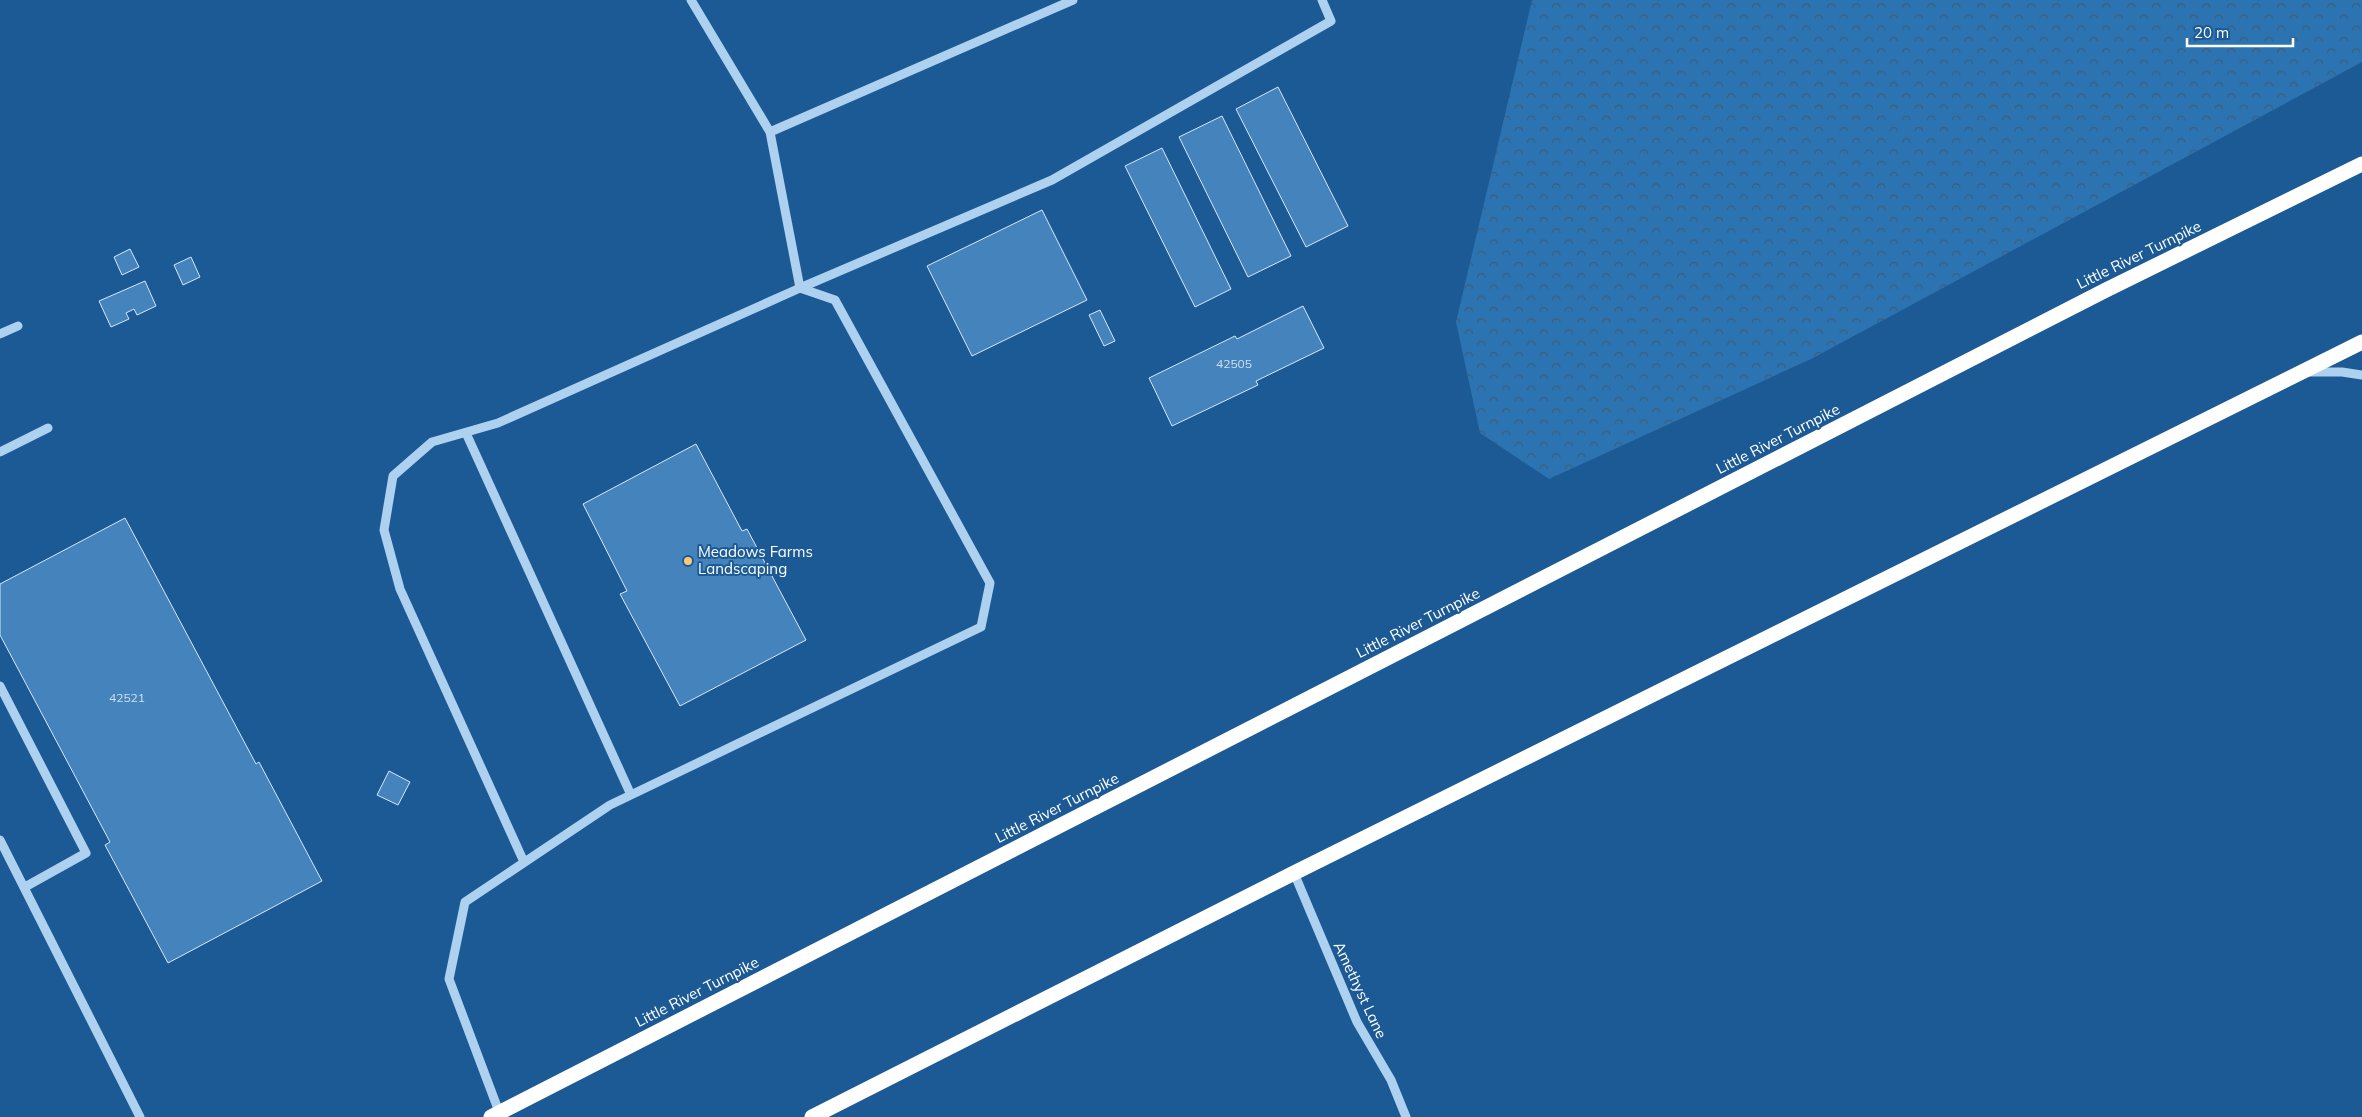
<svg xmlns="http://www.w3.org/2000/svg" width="2362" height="1117" viewBox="0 0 2362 1117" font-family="Mulish,sans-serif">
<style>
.forest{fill:url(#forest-crowns)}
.building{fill:#4483bc;stroke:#d5e9fb}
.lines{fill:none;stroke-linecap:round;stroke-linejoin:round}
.minor{stroke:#aed1ef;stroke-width:9}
.highway{stroke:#fff;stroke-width:15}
.poi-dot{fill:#ffc96d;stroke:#1c5a95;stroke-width:2}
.labels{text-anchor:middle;stroke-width:4;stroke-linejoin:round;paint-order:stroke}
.number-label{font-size:12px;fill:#d0e0ee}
.street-label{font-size:15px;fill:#fff;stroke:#1c5a95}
.poi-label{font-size:15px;fill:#fff;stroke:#1c5a95;text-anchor:start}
</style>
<defs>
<pattern id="forest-crowns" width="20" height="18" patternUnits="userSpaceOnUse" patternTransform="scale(1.25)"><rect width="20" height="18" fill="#2c73b1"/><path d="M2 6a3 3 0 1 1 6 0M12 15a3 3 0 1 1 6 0" fill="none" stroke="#3e5e79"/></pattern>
</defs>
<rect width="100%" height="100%" fill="#1c5a95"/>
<!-- forest -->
<path class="forest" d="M1532,0H2362V62L1813,358L1549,479L1480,433L1456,322Z"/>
<!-- building -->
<path class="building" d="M1278,87L1348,226L1306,247L1236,109Z
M1222,116L1291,256L1248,277L1179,137Z
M1162,148L1231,289L1195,307L1125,166Z
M1042,210L1087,300L972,356L927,266Z
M130,249L139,267L122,275L114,257Z
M191,257L200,277L183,285L174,265Z
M145,281L156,306L137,315L134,309L126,313L129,319L111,327L99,301Z
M1303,306L1324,348L1256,381L1258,385L1172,426L1149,378L1235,336L1237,339Z
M1100,310L1115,341L1104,346L1089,315Z
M696,444L742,531L747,529L806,640L680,706L620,594L627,591L583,504Z
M125,518L256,764L259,762L322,881L168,963L105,845L110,842L0,635V584Z
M389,771L410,782L398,805L377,795Z"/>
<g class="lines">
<!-- minor -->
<path class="minor" d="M691,0L770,132L800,288L1052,180L1331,21L1322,0
M770,132L1073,0
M0,334L18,326
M2307,372H2342L2362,375
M466,433L631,795
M0,452L48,428
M0,686L86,853L25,887
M0,840L140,1117
M1294,873L1357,1022L1391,1080L1406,1117
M501,1117L449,979L465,902L610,805L981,627L990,583L835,300L800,288L498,423L432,442L393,476L384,530L400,589L524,862"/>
<!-- highway -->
<path class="highway" d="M491,1117L2106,290L2362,164
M812,1117L1294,873L2362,342"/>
</g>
<!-- markers -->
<circle class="poi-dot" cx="688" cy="561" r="5"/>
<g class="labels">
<!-- number labels -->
<g class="number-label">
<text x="1234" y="368">42505</text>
<text x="127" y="702">42521</text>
</g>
<!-- street labels -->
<g class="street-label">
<text transform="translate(2139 255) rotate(-26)" y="5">Little River Turnpike</text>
<text transform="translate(1778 439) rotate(-27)" y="5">Little River Turnpike</text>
<text transform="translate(1418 623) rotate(-27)" y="5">Little River Turnpike</text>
<text transform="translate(1057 808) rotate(-27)" y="5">Little River Turnpike</text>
<text transform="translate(1360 990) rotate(65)" y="5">Amethyst Lane</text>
<text transform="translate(697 992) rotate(-27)" y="5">Little River Turnpike</text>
</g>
<!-- poi labels -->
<g class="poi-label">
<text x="698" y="557">Meadows Farms<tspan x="698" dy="17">Landscaping</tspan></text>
</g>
</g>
<!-- scale -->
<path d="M2187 38v8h106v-8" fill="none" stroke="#ffffff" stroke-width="2.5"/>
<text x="2194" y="38" font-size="15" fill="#ffffff" stroke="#1c5a95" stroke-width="4" paint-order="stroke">20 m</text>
</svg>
